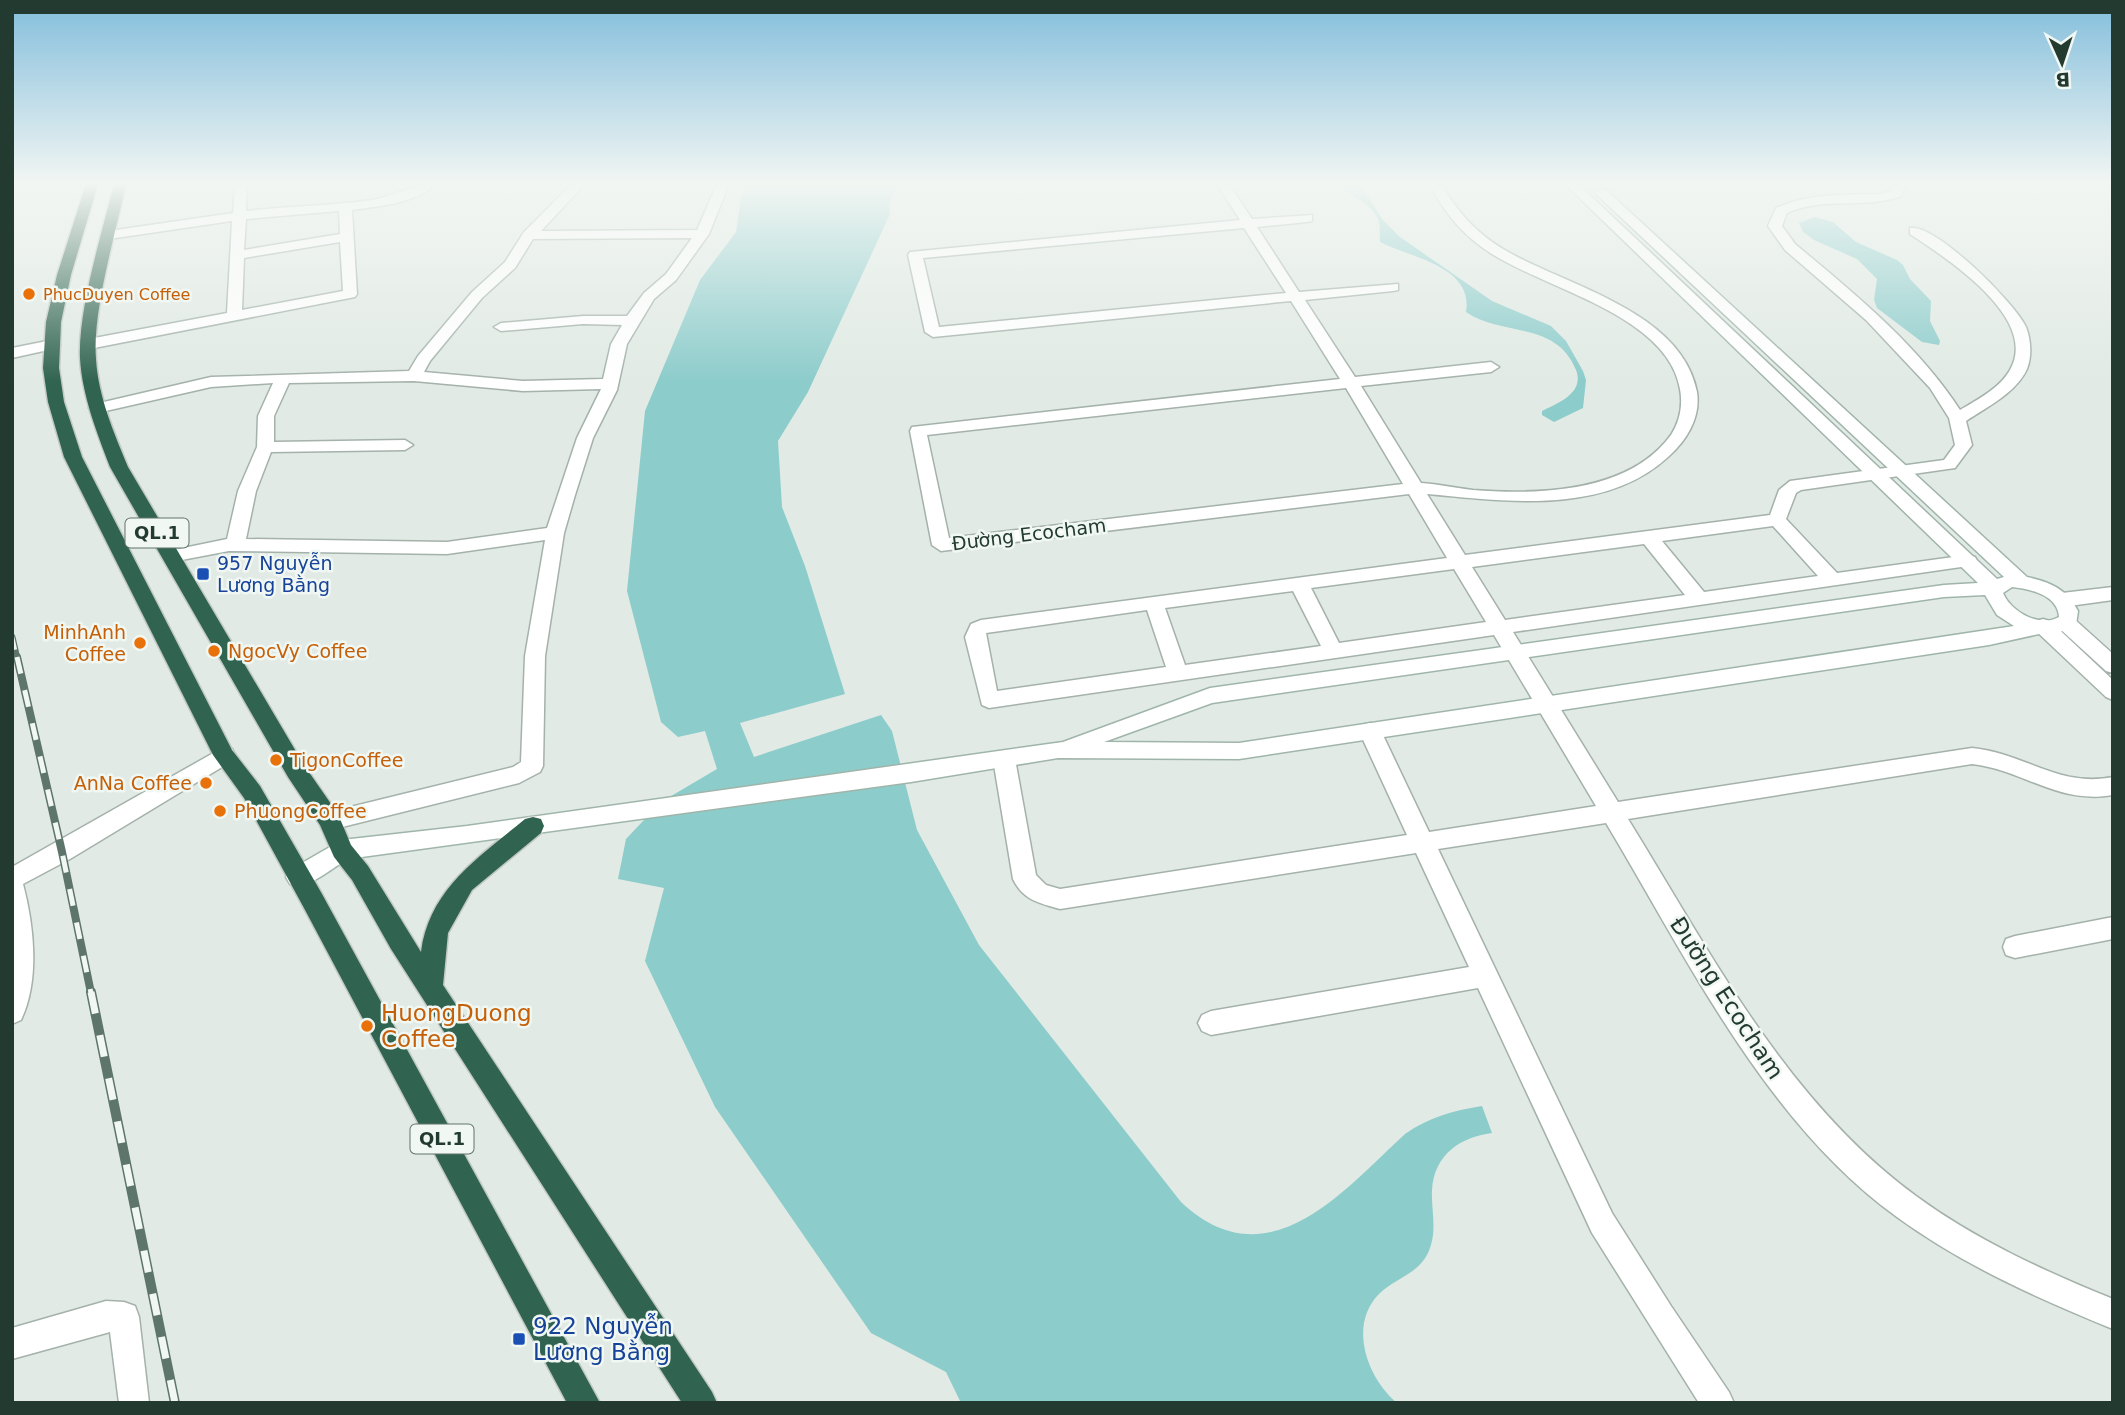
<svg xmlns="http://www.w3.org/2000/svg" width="2125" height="1415" viewBox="0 0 2125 1415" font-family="'DejaVu Sans',sans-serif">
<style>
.water{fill:#8ccccb}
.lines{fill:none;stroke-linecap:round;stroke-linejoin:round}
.street-casing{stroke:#a4b2aa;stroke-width:3}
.secondary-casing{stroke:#a0b5aa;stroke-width:3}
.highway-casing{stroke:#c1c8c5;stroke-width:3}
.street{fill:#fff;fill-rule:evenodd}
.secondary{fill:#fff;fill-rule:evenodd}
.highway{fill:#306450;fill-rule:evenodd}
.rail-far2-casing{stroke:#5d756a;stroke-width:7}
.rail-far1-casing{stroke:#5d756a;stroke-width:8}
.rail-casing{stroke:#5d756a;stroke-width:10}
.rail-far2{stroke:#f1f7f3;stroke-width:4.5;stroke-dasharray:13;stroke-linecap:butt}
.rail-far1{stroke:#f1f7f3;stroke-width:5;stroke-dasharray:17;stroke-linecap:butt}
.rail{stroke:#f1f7f3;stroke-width:7;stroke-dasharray:22;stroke-linecap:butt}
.food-dot{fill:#e8710a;stroke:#f1f7f3;stroke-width:2.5}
.transit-dot{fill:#1a4fb4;stroke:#f1f7f3;stroke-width:2.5}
.labels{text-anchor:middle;stroke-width:5;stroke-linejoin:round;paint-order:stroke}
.far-food-label{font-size:16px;fill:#c56008;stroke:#f1f7f3;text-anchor:start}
.shield{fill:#f1f7f3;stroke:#60736a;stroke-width:2}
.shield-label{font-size:18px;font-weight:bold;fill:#223a2f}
.street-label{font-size:19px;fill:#223a2f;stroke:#f1f7f3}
.transit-label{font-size:19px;fill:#164399;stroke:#f1f7f3;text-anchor:start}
.food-label{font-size:19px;fill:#c56008;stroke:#f1f7f3;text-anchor:start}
.near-street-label{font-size:23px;fill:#223a2f;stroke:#f1f7f3}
.near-food-label{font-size:23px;fill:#c56008;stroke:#f1f7f3;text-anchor:start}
.near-transit-label{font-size:23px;fill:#164399;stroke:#f1f7f3;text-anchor:start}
</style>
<rect width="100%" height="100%" fill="#e1eae4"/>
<!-- water -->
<path class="water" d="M748,184H899L889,203L890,214L808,392L778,441L782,507L805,566L845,694L740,723L754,757L881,715L892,731L917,830L979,945L1181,1202C1268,1284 1344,1190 1405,1134C1430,1117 1452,1111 1482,1106L1492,1133C1460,1137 1434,1155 1432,1190C1431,1212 1438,1231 1428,1253C1417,1275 1395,1278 1379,1294C1348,1325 1367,1378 1397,1403H961L946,1372L871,1333L715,1107L645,961L664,888L618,879L626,839L661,802L717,769L705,731L678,737L661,722L627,591L645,411L700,280L736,232L741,198Z
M1326,184H1360L1382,219L1400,237L1492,301L1551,326L1566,341L1583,371L1586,380L1583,408L1554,422L1542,415V411C1558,403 1585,393 1576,370C1556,320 1502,337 1466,312C1474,266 1409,257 1380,242C1379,235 1381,226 1378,219C1371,203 1342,188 1326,184Z
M1815,217L1833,222L1856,242L1897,260L1903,265L1910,279L1931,301L1930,321L1940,341L1939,345L1922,342L1877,308L1874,300L1877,279L1857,259L1814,240L1803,232L1799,223Z"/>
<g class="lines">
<!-- street casing -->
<g class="street-casing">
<path id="street" d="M235,184H247L246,211C288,206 331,206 372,200C394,196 414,184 435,184C415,204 379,206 352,210L357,294L355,297L89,349L84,347L81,344L89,339L227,313L232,221L109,239L102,235L109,231L233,213ZM339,211L340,234L244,250L246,219ZM340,242L343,291L242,310L244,258Z
M572,184H585L541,231L697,230L717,184H729L709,234L676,280L654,299L627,344L617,390L593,438L575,495L564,533L545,656L543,766L540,772L519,783L330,830L322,828L319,821L322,814L330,812L513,767L521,762L525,656L545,540L447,554L229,551L171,562L164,560L162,556L164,552L227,539L238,491L257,447L258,416L273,383L211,387L97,413L89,408L91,405L211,377L409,371L418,356L472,292L505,262L524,232ZM692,238L666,274L644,293L627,316H583L501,323L494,327L501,331L583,324L622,325L611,344L603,379L523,381L424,372L430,361L482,298L515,268L533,239ZM414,381L523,391L601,389L577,438L547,528L447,542L246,539L256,491L271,452L405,450L413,445L405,440L274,442V416L289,383Z
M1217,184H1229L1252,219L1312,215V221L1307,222L1257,227L1299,292L1398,284V290L1393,291L1305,300L1355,377L1491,362L1499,367L1491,372L1361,386L1421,483C1438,484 1456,488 1473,490C1538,495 1629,493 1671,435C1680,421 1683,405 1680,389C1668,316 1547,289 1492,254C1463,236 1445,213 1429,184H1441C1457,211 1475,232 1503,249C1565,286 1681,310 1697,392C1701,418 1686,441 1668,457C1604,516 1505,501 1427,494L1465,555L1770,515L1779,490L1790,481L1944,460L1955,445L1949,418L1930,388L1866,320L1785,250L1768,226L1776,208C1810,193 1845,195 1881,194L1891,191L1894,184H1906L1901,196C1864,210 1823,196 1787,213L1782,226L1795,244C1855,294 1917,344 1960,410C1977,400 2000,388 2010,370C2040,318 1945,257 1910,234V228C1935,223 2015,303 2026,327C2031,340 2032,356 2027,369C2016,393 1987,407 1966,421L1972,445L1955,468L1801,490L1796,493L1786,519L1837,573L1968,555L1975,557L1977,561L1975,565L1513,632L1618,802L1972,748C2025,753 2058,788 2113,777V795C2058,805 2024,770 1972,764L1628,819C1711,953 1786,1101 1916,1196C1976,1240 2044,1271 2113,1299V1329C2037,1298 1963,1265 1897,1217C1766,1123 1687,958 1606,823L1438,849L1612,1213L1671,1306L1729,1392L1734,1403H1699L1592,1233L1478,988L1211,1035L1202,1031L1198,1023L1202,1015L1211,1011L1469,967L1416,853L1060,909C1039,903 1023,900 1013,879L993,759L996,753L1004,751L1012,753L1015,759L1036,875L1046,885L1060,889L1407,835L1359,731L1362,725L1370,723L1378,725L1381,731L1429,832L1596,806L1494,635L989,708L982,705L965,637L971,624L981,620L1447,558L1409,494L941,551L932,545L910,431L912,427L1340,379L1291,301L933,337L925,332L908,255L910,252L1240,220ZM1244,228L1286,293L939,327L923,258ZM1346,388L1403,484L949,538L927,435ZM1773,526L1818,576L1704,592L1662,541ZM1644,544L1685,595L1505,620L1472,567ZM1454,569L1486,622L1339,643L1311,588ZM1293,591L1321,646L1185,665L1165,608ZM1147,610L1166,667L997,691L986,633Z
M52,340L60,345L57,348L12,358V348Z
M2113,587V600L2062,607L2055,605L2052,600L2055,595L2062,593Z
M2066,616L2073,618L2113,654V673L2106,671L2059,628L2056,623L2059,618Z
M2043,619L2050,621L2113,680V700L2106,697L2036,631L2033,626L2036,621Z
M224,747L232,749L235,755L232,761L70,859L23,884C34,926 40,980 21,1020L12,1024V867Z
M2113,917V939L2015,958L2006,955L2003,947L2006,939L2015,936Z
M106,1301L124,1302L135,1306L139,1317L149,1403H119L110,1332L12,1359V1328Z"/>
</g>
<!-- secondary casing -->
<g class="secondary-casing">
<path id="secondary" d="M1565,184H1578L1997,579L2004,577L1595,193L1601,189L1606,190L2027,577C2050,582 2067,589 2078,611L2076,625L2060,632L2039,634L1989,645L1239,759L1058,758L911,782L347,859C331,869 308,890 290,884L286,877L290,870L342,840L467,826L1063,742L1210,688L1944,585L1978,583ZM2012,587C2030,589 2058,595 2059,617C2040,628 2011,612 2003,593ZM1985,595L1997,615L2014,626L1239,743L1104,742L1212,703L1944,597Z"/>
</g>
<!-- highway casing -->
<g class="highway-casing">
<path id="highway" d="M86,184H98L71,275L61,322L59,368L64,402L82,457L232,750L260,786L322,894L600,1403H567L304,908L244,798L213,755L64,457L48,402L43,368L46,322L57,275Z
M114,184H126C116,233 92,311 96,359C98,396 114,433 128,467L304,765L338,814L351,845L368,866L421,952C429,889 479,857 525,819L533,817L541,819L544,826L541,833L472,890L448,933L443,985L712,1392L717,1403H682L391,949L352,880L334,857L320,825L288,777L110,467C97,433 82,395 80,358C78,309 102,233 114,184Z"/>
</g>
<!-- street -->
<use href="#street" class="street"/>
<!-- secondary -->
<use href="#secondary" class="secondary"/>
<!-- highway -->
<use href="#highway" class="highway"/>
<!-- rail-far2 casing -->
<g class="rail-far2-casing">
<path id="rail-far2" d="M12,637L17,659"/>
</g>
<!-- rail-far1 casing -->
<g class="rail-far1-casing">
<path id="rail-far1" d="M17,657L62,852L91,993"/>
</g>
<!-- rail casing -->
<g class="rail-casing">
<path id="rail" d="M91,992L175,1403"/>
</g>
<!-- rail-far2 -->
<use href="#rail-far2" class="rail-far2"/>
<!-- rail-far1 -->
<use href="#rail-far1" class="rail-far1"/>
<!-- rail -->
<use href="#rail" class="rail"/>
</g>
<!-- sky -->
<linearGradient id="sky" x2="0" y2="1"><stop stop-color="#83bedc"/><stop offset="0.48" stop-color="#f2f6f3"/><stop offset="1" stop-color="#f2f6f3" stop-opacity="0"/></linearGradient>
<rect width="2125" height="382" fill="url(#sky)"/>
<!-- markers -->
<g class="food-dot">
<circle cx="29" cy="294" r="7"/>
<circle cx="140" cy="643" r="7"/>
<circle cx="214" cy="651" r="7"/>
<circle cx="276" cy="760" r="7"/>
<circle cx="206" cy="783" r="7"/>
<circle cx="220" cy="811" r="7"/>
<circle cx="367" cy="1026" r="7"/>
</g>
<g class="transit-dot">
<rect x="196" y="567" width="14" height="14" rx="3.5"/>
<rect x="512" y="1332" width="14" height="14" rx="3.5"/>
</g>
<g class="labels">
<!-- far-food labels -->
<g class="far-food-label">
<text x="43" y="300">PhucDuyen Coffee</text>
</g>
<!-- shield labels -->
<g class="shield">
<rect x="125.5" y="518.5" width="63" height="29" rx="5"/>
<rect x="410.5" y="1124.5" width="63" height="29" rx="5"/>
</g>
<g class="shield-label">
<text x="157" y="539">QL.1</text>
<text x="442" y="1145">QL.1</text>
</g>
<!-- street labels -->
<g class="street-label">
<text transform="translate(1029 534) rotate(-7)" y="7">Đường Ecocham</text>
</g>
<!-- transit labels -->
<g class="transit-label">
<text x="217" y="570">957 Nguyễn<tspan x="217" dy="22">Lương Bằng</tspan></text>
</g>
<!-- food labels -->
<g class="food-label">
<text x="126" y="639" text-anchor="end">MinhAnh<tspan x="126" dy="22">Coffee</tspan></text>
<text x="228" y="658">NgocVy Coffee</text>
<text x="290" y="767">TigonCoffee</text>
<text x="192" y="790" text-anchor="end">AnNa Coffee</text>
<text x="234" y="818">PhuongCoffee</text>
</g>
<!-- near-street labels -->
<g class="near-street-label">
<text transform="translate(1727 998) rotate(57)" y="8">Đường Ecocham</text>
</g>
<!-- near-food labels -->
<g class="near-food-label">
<text x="381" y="1021">HuongDuong<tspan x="381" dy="26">Coffee</tspan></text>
</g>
<!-- near-transit labels -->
<g class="near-transit-label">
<text x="533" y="1334">922 Nguyễn<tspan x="533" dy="26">Lương Bằng</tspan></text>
</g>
</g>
<!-- border -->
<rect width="2125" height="1415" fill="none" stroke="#223a2f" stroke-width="28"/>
<!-- north arrow -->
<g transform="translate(2062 63) rotate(177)" stroke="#f1f7f3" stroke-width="5" paint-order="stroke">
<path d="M0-5L12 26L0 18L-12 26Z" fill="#223a2f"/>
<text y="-10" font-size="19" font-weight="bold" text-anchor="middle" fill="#223a2f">B</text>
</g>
</svg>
